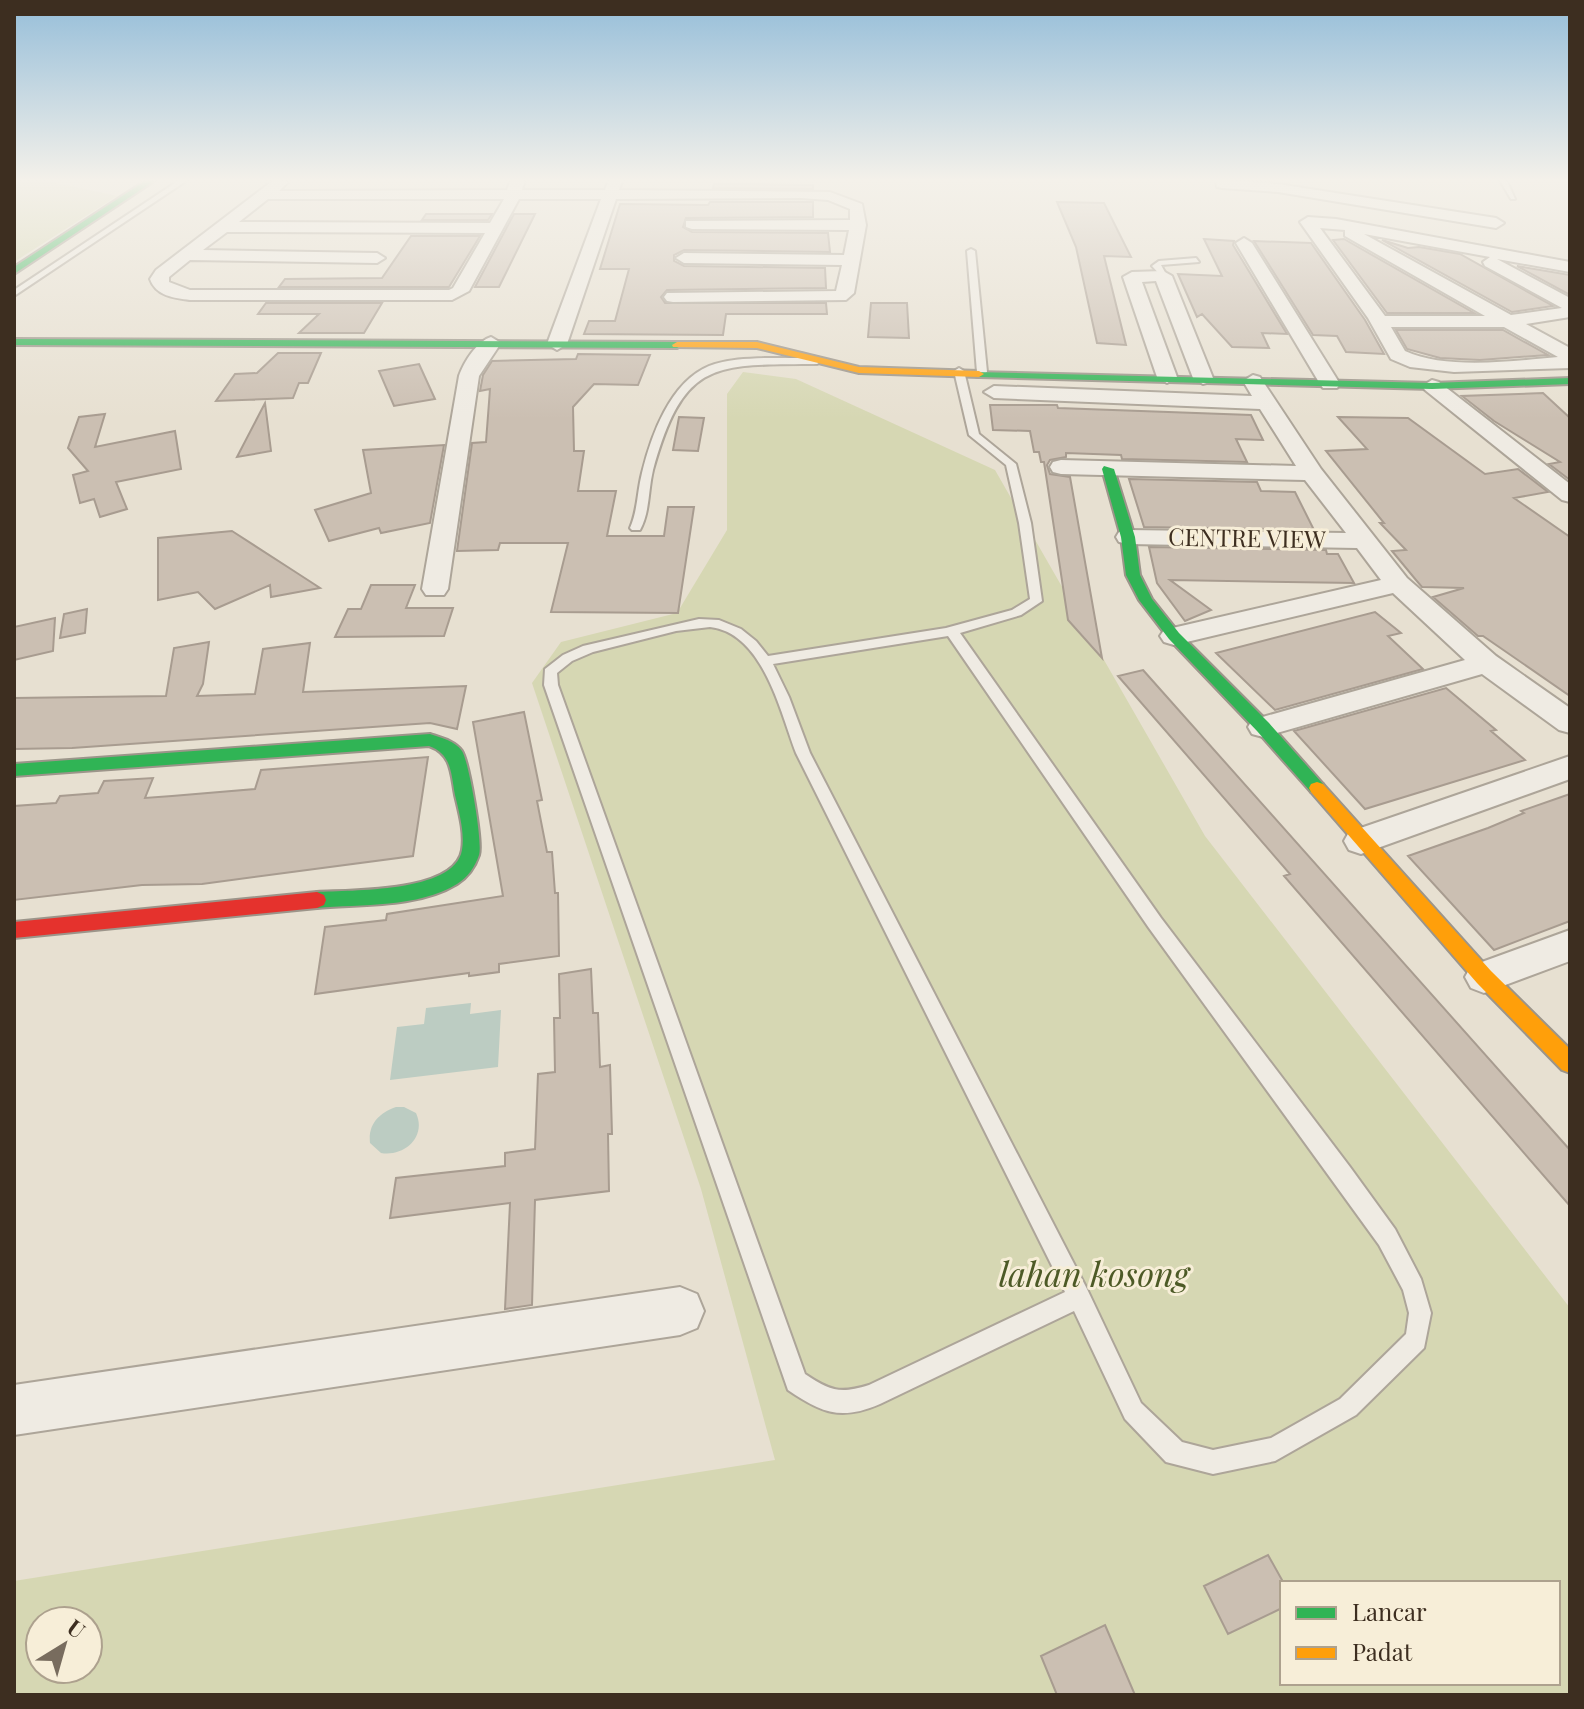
<svg xmlns="http://www.w3.org/2000/svg" width="1584" height="1709" viewBox="0 0 1584 1709" font-family="'Playfair Display',serif">
<style>
.green{fill:#d6d7b3;fill-rule:evenodd}
.water{fill:#bcccc2}
.building{fill:#cbbfb2;stroke:#a89c90;stroke-width:2}
.lines{fill:none;stroke-linecap:round;stroke-linejoin:round}
.lane-casing{stroke:#ada599;stroke-width:4}
.street-casing{stroke:#ada599;stroke-width:4}
.fast-casing{stroke:#9c958a;stroke-width:4}
.slow-casing{stroke:#9c958a;stroke-width:4}
.jam-casing{stroke:#9c958a;stroke-width:4}
.lane{fill:#efebe3;fill-rule:evenodd}
.street{fill:#efebe3;fill-rule:evenodd}
.fast{fill:#30b455;fill-rule:evenodd}
.slow{fill:#ff9f0a;fill-rule:evenodd}
.jam{fill:#e5322d;fill-rule:evenodd}
.labels{text-anchor:middle;stroke-width:6;stroke-linejoin:round;paint-order:stroke}
.far-street-label{font-size:24px;fill:#3d2e20;stroke:#f7eed8}
.near-park-label{font-size:34px;font-style:italic;fill:#4d5a26;stroke:#f7eed8}
</style>
<rect width="100%" height="100%" fill="#e7e0d1"/>
<!-- green -->
<path class="green" d="M14,179H38L117,196L14,262Z
M743,372L796,379L995,470L1205,836L1570,1308V1695H14V1581L775,1460L701,1189L532,683L561,642L677,613L727,530V394ZM1282,1583H1558V1683H1282ZM40,1621H88V1669H40Z"/>
<!-- water -->
<path class="water" d="M471,1003L470,1014L501,1010L498,1067L390,1080L397,1027L424,1024L426,1008Z
M396,1107H404L416,1113C427,1137 404,1157 381,1153L370,1143C368,1124 379,1113 396,1107Z"/>
<!-- building -->
<path class="building" d="M714,184L813,185V189L713,188Z
M710,202H813V217L686,218L683,227L692,232L828,233L830,252L684,250L674,255V261L684,266L825,268L826,288L667,290L661,297L665,303H826L827,314H726L723,335L584,334L589,321H615L629,269H600L620,204L708,205Z
M1057,202L1104,203L1131,257L1104,256L1126,345L1097,343L1076,247Z
M426,214H492L488,220H422Z
M514,214H535L499,287H475Z
M411,236H480L449,287H279L285,279L382,278Z
M1204,239L1234,241L1233,245L1287,334L1262,333L1269,348L1232,347L1202,314L1197,317L1178,274L1222,276Z
M1344,239L1474,313H1387L1333,240Z
M1382,240L1408,248L1419,247L1460,254L1553,306L1512,312Z
M1254,241L1311,243L1365,320L1384,354L1346,352L1337,336L1313,335Z
M1517,266L1570,275V295Z
M266,303H382L364,333H299L319,314H258Z
M871,303H907L909,338L868,337Z
M1396,330H1503L1548,355L1480,360L1440,358L1407,349Z
M278,353H321L308,383H299L293,398L216,401L235,374L257,373Z
M578,354L650,355L638,385L594,384L573,407L574,451H584L578,491H616L607,536H664L668,507H694L678,613L551,612L568,543H500L498,550L457,551L472,443L486,442L490,389L480,391L483,375L492,361L576,359Z
M419,364L435,399L394,406L379,371Z
M1543,393L1570,418V480L1549,464L1560,462L1494,421L1462,396Z
M265,403L271,451L237,457Z
M990,405H1057L1058,408L1251,415L1263,440L1236,439L1247,462L1122,459L1121,455L1066,453V457L1050,460L1047,465L1050,474L1070,477L1102,658L1068,620L1044,462H1041L1039,452H1034L1030,431L993,430Z
M105,414L95,447L175,431L181,469L116,482L127,509L100,517L94,499L80,503L73,475L88,471L68,448L79,417Z
M679,417L704,418L698,451L673,450Z
M1338,417L1408,418L1485,474L1518,469L1548,492L1514,498L1570,537V696L1483,636H1478L1433,597L1464,588L1422,587L1416,580L1392,551L1406,550L1380,523H1384L1326,451L1367,449Z
M444,445L430,523L381,533L379,528L329,541L315,510L371,493L363,450Z
M1129,479L1257,482L1261,491L1295,492L1314,530L1144,527Z
M232,531L297,573L320,588L271,597L270,585L215,609L198,592L158,600V538Z
M1149,547L1326,550L1327,554H1338L1354,583L1170,580L1211,610L1185,621L1157,583Z
M371,585H415L406,608H453L444,636L335,637L348,609H361Z
M87,609L85,633L60,638L64,614Z
M1375,612L1401,633L1388,636L1423,669L1275,710L1216,653Z
M55,618L53,651L14,660V627Z
M209,642L203,684L197,696L255,694L263,649L310,643L303,692L466,686L457,729L430,723L72,748L14,749V698L166,696L174,648Z
M1143,670L1570,1150V1206L1284,876L1290,874L1118,676Z
M1446,688L1496,730L1491,731L1525,760L1365,809L1294,731Z
M524,712L542,800L537,801L547,852H552L555,893H558L559,956L499,964V972L469,976V973L315,994L325,927L386,920L387,914L503,896L473,722Z
M428,757L413,856L202,884L142,885L14,900V806L56,803L60,796L98,793L104,781L153,778L145,798L172,796L255,789L261,770Z
M1570,794V921L1494,950L1408,856L1488,828L1524,813L1521,811Z
M591,969L593,1013H598L600,1067L610,1065L612,1134H608L609,1191L535,1200L532,1305L505,1309L510,1203L390,1218L396,1178L505,1166V1153L535,1149L538,1074L555,1072L554,1018H560L559,974Z
M1268,1555L1282,1580V1608L1228,1634L1204,1586Z
M1105,1625L1135,1695H1057L1041,1656Z"/>
<g class="lines">
<!-- lane casing -->
<g class="lane-casing">
<path id="lane" d="M181,179H189L14,296V290Z
M1499,179H1506L1515,199H1511Z
M971,249L975,251L987,372L982,375L977,372L967,251Z
M1196,258L1199,262L1161,265L1167,276L1163,278L1152,266L1159,261Z
M765,358H817L822,361L817,364C714,365 684,359 653,470C648,490 650,512 640,530H632L630,528C638,510 637,492 642,473C651,436 670,382 709,366C727,359 746,359 765,358Z
M959,368L964,371L979,434L1016,464L1031,523L1042,601L1021,615L960,633L1161,918L1350,1167L1395,1229L1421,1279L1431,1313L1424,1348L1356,1415L1275,1461L1213,1474L1166,1462L1125,1419L1074,1311L880,1404C841,1421 822,1413 788,1390L544,685L545,669L563,655L583,646L699,619L719,620L741,629L756,641L768,656L946,628L1012,610L1030,599L1019,523L1006,465L969,435L954,371ZM710,627C763,633 780,711 796,753L1065,1292L869,1385C840,1394 830,1391 805,1374L558,685L557,673L572,661L593,652L676,631ZM948,636L1149,928L1379,1245L1403,1290L1409,1313L1406,1334L1340,1399L1271,1438L1213,1450L1182,1442L1141,1403L1087,1289L810,753L789,697L773,664Z"/>
</g>
<!-- street casing -->
<g class="street-casing">
<path id="street" d="M275,179L288,182L279,191L507,190L511,179H525L522,190H605L609,179H623L619,190L830,192L862,204L866,225L854,293L846,300L673,302L667,301L664,297L667,293L836,291L842,265L684,263L676,258L684,253L844,255L849,230L692,229L686,227V221L850,220V209L828,200L801,198L616,199L567,344L557,350L547,344L601,199H519L469,291L452,300H190C174,298 156,296 150,279L156,270ZM268,199H504L490,223L239,222ZM227,232L485,233L453,288L449,290H190L169,282V277L190,260L377,263L385,258L377,253L203,250Z
M1216,179L1278,184L1496,218L1504,223L1496,228L1278,192L1222,188L1217,187Z
M1308,217L1336,219L1570,262V272L1497,259L1570,298V317L1526,324L1570,348V368L1454,372L1410,367L1391,359L1368,318L1300,222ZM1320,228L1345,230V236L1485,316H1385ZM1364,234L1490,257L1483,262L1485,266L1562,308L1511,315ZM1391,327H1504L1558,357C1514,361 1445,370 1405,351Z
M1244,238L1252,243L1340,384L1337,388H1323L1320,384L1236,243Z
M1163,271L1172,276L1213,378L1210,382L1203,384L1193,378L1156,281L1142,282L1177,377L1167,383L1157,377L1123,277L1132,272Z
M491,337L501,343L479,376L448,589L444,595H426L422,589L459,376C464,362 477,341 491,337Z
M1253,375L1260,377L1321,469L1407,578L1496,656L1570,708V733L1559,730L1482,674L1263,737L1252,734L1248,727L1252,720L1465,660L1393,593L1174,645L1164,642L1160,636L1164,630L1381,580L1357,548L1128,544L1119,542L1116,537L1119,532L1128,530L1346,533L1305,480L1061,474L1053,472L1050,467L1053,462L1061,460L1296,466L1260,409L994,398L984,392L994,386L1252,396L1243,381Z
M1432,380L1439,382L1570,484V502L1562,500L1425,390L1422,386Z
M1570,756V779L1361,854L1349,850L1344,841L1349,832Z
M1570,930V961L1484,993L1471,988L1465,977L1471,966Z
M680,1287L697,1294L704,1311L697,1328L680,1335L14,1435V1385Z"/>
</g>
<!-- fast casing -->
<g class="fast-casing">
<path id="fast" d="M148,179H157L14,274V267Z
M14,339L677,342L682,345L677,348L14,345Z
M975,372L1432,383L1570,378V384L1432,389L979,377L975,376Z
M1104,466L1114,469L1135,537L1140,575L1152,599L1179,633L1269,723L1323,784L1325,788L1323,792H1311L1257,731L1169,639L1139,600L1126,575L1121,537L1102,469Z
M430,734C442,738 455,741 462,751C469,762 483,843 479,855C475,867 468,877 457,884C418,908 361,904 317,908L310,905L308,900L310,895L317,892C350,890 455,893 462,850C465,833 459,812 455,795C451,774 452,754 429,746L14,776V764Z"/>
</g>
<!-- slow casing -->
<g class="slow-casing">
<path id="slow" d="M677,342H757L859,367L979,371L984,374L979,377L859,373L757,348L673,347L672,345Z
M1317,782L1323,784L1491,971L1570,1049V1073L1562,1070L1477,983L1311,792L1309,788L1311,784Z"/>
</g>
<!-- jam casing -->
<g class="jam-casing">
<path id="jam" d="M317,892L324,895L326,900L324,905L317,908L14,938V922Z"/>
</g>
<!-- lane -->
<use href="#lane" class="lane"/>
<!-- street -->
<use href="#street" class="street"/>
<!-- fast -->
<use href="#fast" class="fast"/>
<!-- slow -->
<use href="#slow" class="slow"/>
<!-- jam -->
<use href="#jam" class="jam"/>
</g>
<!-- sky -->
<linearGradient id="sky" x2="0" y2="1"><stop stop-color="#96bed9"/><stop offset="0.43" stop-color="#f4f1ea"/><stop offset="1" stop-color="#f4f1ea" stop-opacity="0"/></linearGradient>
<rect width="1584" height="419" fill="url(#sky)"/>
<g class="labels">
<!-- far-street labels -->
<g class="far-street-label">
<text transform="translate(1247 539) rotate(1)" y="8">CENTRE VIEW</text>
</g>
<!-- near-park labels -->
<g class="near-park-label">
<text x="1094" y="1287">lahan kosong</text>
</g>
</g>
<!-- border -->
<rect width="1584" height="1709" fill="none" stroke="#3d2e20" stroke-width="32"/>
<!-- legend -->
<rect x="1280" y="1581" width="280" height="104" fill="#f7eed8" stroke="#ada18e" stroke-width="2"/>
<rect x="1296" y="1607" width="40" height="12" fill="#30b455" stroke="#ada18e" stroke-width="2"/>
<text x="1352" y="1621" font-size="24" fill="#3d2e20">Lancar</text>
<rect x="1296" y="1647" width="40" height="12" fill="#ff9f0a" stroke="#ada18e" stroke-width="2"/>
<text x="1352" y="1661" font-size="24" fill="#3d2e20">Padat</text>
<!-- north arrow -->
<g transform="translate(64 1645) rotate(37)"><circle r="38" fill="#f7eed8" stroke="#ada18e" stroke-width="2"/>
<path d="M0-6L14 30L0 20L-14 30Z" fill="#786c5e"/>
<text y="-12" font-size="22" font-weight="bold" text-anchor="middle" fill="#3d2e20">U</text>
</g>
</svg>
